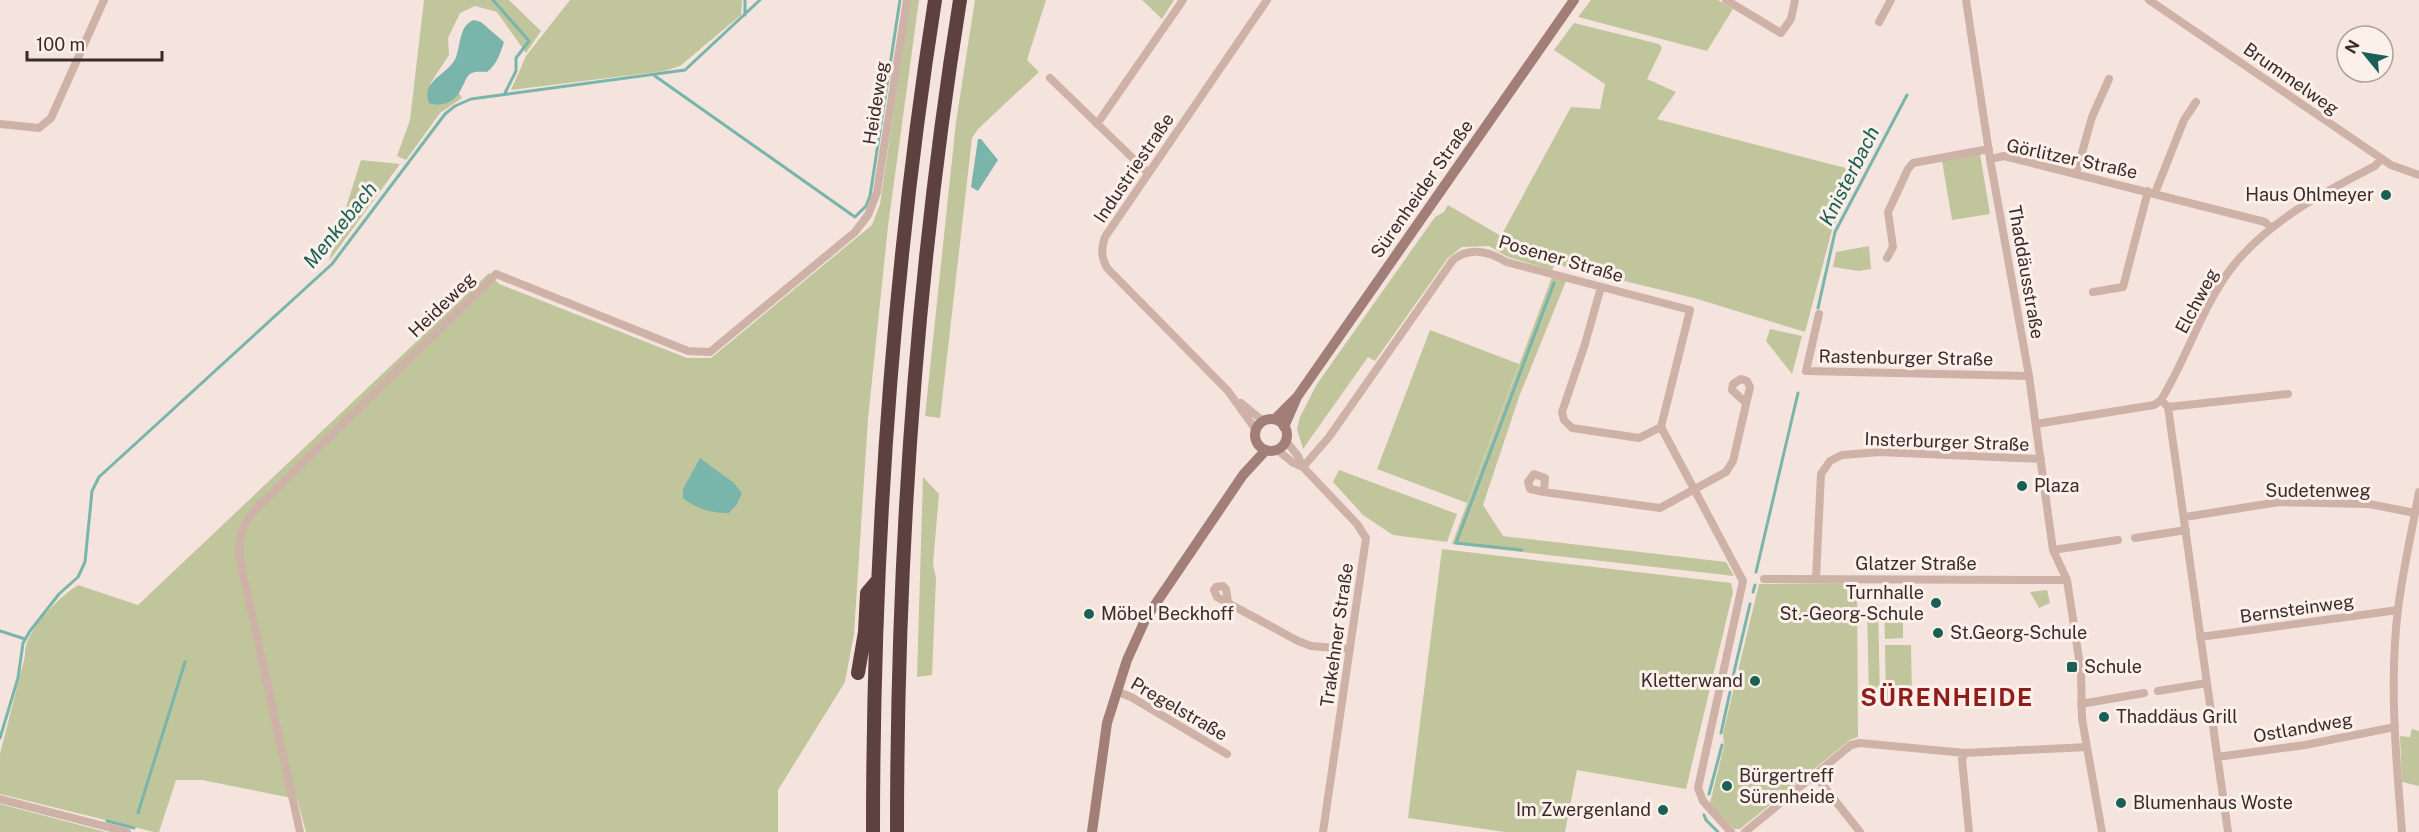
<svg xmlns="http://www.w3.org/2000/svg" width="2419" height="832" viewBox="0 0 2419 832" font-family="'Public Sans',sans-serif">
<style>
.green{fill:#c0c59b}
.water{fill:#79b5aa}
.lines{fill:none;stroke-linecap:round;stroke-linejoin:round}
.stream{stroke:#79b5aa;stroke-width:3}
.minor{stroke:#ceb1a7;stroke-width:8}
.secondary{stroke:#a27e78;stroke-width:10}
.motorway{stroke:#5c413f;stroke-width:14}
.poi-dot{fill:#1a6055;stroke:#fbf0ea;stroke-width:2}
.labels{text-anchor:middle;stroke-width:6;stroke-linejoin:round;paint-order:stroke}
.street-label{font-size:18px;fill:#3a2a28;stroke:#fbf0ea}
.poi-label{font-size:18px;fill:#3a2a28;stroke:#fbf0ea;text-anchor:start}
.water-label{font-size:20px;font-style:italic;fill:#1a6055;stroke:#fbf0ea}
.district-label{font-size:24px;font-weight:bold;letter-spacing:1.5px;fill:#911c1a;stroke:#fbf0ea}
</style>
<rect width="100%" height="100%" fill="#f5e4dd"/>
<!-- green -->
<path class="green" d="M424,0H509L541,31L526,53L497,12L475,6L460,13L448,38L449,55L430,84L452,100L459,93L462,98L440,113L406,160L397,156L410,120Z
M570,0H742L741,15L680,66L664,71L511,90L526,56Z
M910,0H919L888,226L868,419L854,634L845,682L778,790V832H306L297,799L202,780H176L159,832H154L0,794V754L25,656C23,632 59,597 78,585L138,605L489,273L499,284L687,358H711L872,225L880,204Z
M975,0H1046L1027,60L1039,72L978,129L972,138L940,418L925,416L956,122Z
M1142,0H1174L1162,19Z
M1591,0H1718L1733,9L1707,51L1578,17Z
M1574,23L1659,44L1662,48L1647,79L1676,92L1657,119L1861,172L1832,230L1805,332L1694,298L1555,264L1552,270L1508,257L1489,246L1462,247L1448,258L1375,361L1368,357L1303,449L1297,429L1300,417L1317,384L1435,217L1444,212L1448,205L1501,236L1571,107L1600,109L1605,84L1554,50Z
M1980,154L1990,214L1952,220L1942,161Z
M361,160L400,164L329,261Z
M1869,246L1871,269L1859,271L1833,267L1836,252Z
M1552,277L1566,281L1519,397L1483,505L1503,536L1726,562L1734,576L1452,544Z
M1770,329L1802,336L1792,374L1766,341Z
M1430,330L1519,364L1467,503L1377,469Z
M1339,470L1457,514L1447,542L1393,535L1363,515L1333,482Z
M923,477L939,494L933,564L936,578L932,675L917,677Z
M1442,549L1731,583L1733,592L1686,789L1577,770L1565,832H1505L1408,818Z
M1857,583L1858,737L1850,740L1740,829H1734L1710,803L1724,746L1723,733L1759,584Z
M2047,590L2050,603L2039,608L2030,592Z
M1878,604L1880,700H1869L1867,605Z
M1903,607V638L1885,639L1884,609Z
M1885,645H1911L1912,699L1886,700Z
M2412,729L2419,731V786L2402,782L2400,736L2410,737Z
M0,804L106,832H0Z"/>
<!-- water -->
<path class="water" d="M474,20L481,22L504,42C500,54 497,64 487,72C464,70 469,77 459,93C453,103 440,107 429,103C420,80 450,74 456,57C461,44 459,25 474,20Z
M978,139H981L998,160L978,191L971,187Z
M700,458L734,483L742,493L737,504L729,513C713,514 695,508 683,498V489Z"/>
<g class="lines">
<!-- stream -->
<path class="stream" d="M493,0L529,41L516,58V71L505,93
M745,0V15
M655,76L855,217L866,206L870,196L900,0
M1818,308L1835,232L1907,95
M1522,550L1456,543L1554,283
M1756,572L1798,393
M1753,592L1755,585
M0,631L25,639
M1731,685L1750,604
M1721,733L1730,692
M0,738L18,678L23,643L30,631L59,594L78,577L85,562L92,491L99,477L332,264L445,114L455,106L471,99L685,70L760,0
M1709,794L1722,745
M138,813L185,662
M1704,815L1706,820L1718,832
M107,821L134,828"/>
<!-- minor -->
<path class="minor" d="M1726,0L1781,33L1791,19L1795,0
M1966,0L1990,159L2029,376L2053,550L2067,580L2081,672L2082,719L2102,832
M2149,0L2391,165L2419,175
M1879,22L1891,0
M1050,78L1148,173
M0,124L39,128L51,118L104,0
M1097,124L1183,0
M1990,159L2004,156L2265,222L2271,228
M2076,174L2092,117L2109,79
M2155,193L2184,120L2196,102
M1887,258L1893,247L1888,212L1908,169L1913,163L1989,149
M1601,287L1585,344L1562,412L1564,420L1572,428L1639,438L1661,427
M2093,292L2123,287L2148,191
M1819,314L1806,371L2029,376
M2161,400L2168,407L2228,832
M1241,403L1263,421
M2168,407L2288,394
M2036,424L2154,405L2161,400C2187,358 2201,309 2230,270C2266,222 2324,192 2375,166L2381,159
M1256,430L1228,391L1107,268C1101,257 1101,249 1105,237L1267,0
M1285,440L1298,456L1302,466
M1276,449L1292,462L1303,467L1357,524L1366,538L1323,832
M1303,467L1329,437L1453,260C1469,247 1489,251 1506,262L1690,310L1661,427L1743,581L1698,788L1703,801L1731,832
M1544,492L1530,489L1528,482L1534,474L1545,478L1544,492L1660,508L1726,472L1733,461L1750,387L1747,381L1741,379L1733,384L1732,390L1746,403
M2185,517L2279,502L2369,504L2415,513
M2135,538L2186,530
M2053,550L2118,540
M1816,578L1821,474L1830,461L1842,455L1880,452L2041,459
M1764,579L2067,580
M1228,602L1226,589L1223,586L1216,587L1214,590L1217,597L1298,641L1311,646L1350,649
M2200,637L2398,610
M1116,691L1131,697L1227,754
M2158,691L2207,683
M2081,704L2144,693
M1965,753L1962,759L1969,832
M2217,757L2305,745L2395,727
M1814,774L1860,832
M0,799L127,832
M300,832L239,556C239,538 242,525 254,511L496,274L688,351L710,352L855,232L868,215L877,192L907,0
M1745,832L1851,745L1860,743L1965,753L2087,747
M2402,832C2396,758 2389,682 2398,609C2403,569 2412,531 2419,492"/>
<!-- secondary -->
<path class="secondary" d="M1275,419L1297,397
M1255 435a16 16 0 1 1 32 0a16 16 0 1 1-32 0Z
M1284,427L1297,397L1574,0
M1092,832L1107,723L1127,660L1146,618L1243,475L1266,450"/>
<!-- motorway -->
<path class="motorway" d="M858,673L865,632L867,593L878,580
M873,832C873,554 892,275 935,0
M897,832C897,554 916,275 960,0"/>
</g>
<!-- markers -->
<g class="poi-dot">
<circle cx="2386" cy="195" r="6"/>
<circle cx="2022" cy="486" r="6"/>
<circle cx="1936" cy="603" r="6"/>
<circle cx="1089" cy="614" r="6"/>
<circle cx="1938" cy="633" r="6"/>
<rect x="2066" y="661" width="12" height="12" rx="3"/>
<circle cx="1755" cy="681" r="6"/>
<circle cx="2104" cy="717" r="6"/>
<circle cx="1727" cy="786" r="6"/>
<circle cx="2121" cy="803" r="6"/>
<circle cx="1663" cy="810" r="6"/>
</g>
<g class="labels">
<!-- street labels -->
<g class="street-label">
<text transform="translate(2291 79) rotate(35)" y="6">Brummelweg</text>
<text transform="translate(876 103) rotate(-81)" y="6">Heideweg</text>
<text transform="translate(2072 159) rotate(12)" y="6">Görlitzer Straße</text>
<text transform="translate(1134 168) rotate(-56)" y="6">Industriestraße</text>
<text transform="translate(1422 189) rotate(-55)" y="6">Sürenheider Straße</text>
<text transform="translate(1561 259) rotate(16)" y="6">Posener Straße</text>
<text transform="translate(2026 272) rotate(80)" y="6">Thaddäusstraße</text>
<text transform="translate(2197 301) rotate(-62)" y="6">Elchweg</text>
<text transform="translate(442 305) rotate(-44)" y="6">Heideweg</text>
<text transform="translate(1906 358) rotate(1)" y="6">Rastenburger Straße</text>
<text transform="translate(1947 442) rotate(2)" y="6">Insterburger Straße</text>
<text x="2318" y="497">Sudetenweg</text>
<text x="1916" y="570">Glatzer Straße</text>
<text transform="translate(2297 609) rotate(-8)" y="6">Bernsteinweg</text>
<text transform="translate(1337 635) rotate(-82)" y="6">Trakehner Straße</text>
<text transform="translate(1179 709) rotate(30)" y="6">Pregelstraße</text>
<text transform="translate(2303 728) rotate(-10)" y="6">Ostlandweg</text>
</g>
<!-- poi labels -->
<g class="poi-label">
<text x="2374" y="201" text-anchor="end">Haus Ohlmeyer</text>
<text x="2034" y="492">Plaza</text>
<text x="1924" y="599" text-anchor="end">Turnhalle<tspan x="1924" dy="21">St.-Georg-Schule</tspan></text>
<text x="1101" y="620">Möbel Beckhoff</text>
<text x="1950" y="639">St.Georg-Schule</text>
<text x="2084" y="673">Schule</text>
<text x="1743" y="687" text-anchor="end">Kletterwand</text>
<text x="2116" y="723">Thaddäus Grill</text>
<text x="1739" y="782">Bürgertreff<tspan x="1739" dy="21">Sürenheide</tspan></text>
<text x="2133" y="809">Blumenhaus Woste</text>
<text x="1651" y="816" text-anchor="end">Im Zwergenland</text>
</g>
<!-- water labels -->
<g class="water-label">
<text transform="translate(1849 176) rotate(-63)" y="7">Knisterbach</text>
<text transform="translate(340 225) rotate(-51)" y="7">Menkebach</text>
</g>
<!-- district labels -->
<g class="district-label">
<text x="1947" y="706">SÜRENHEIDE</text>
</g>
</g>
<!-- north arrow -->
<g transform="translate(2365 54) rotate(300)"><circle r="28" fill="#fbf0ea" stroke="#aea19c" stroke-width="1.5"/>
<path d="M0-4.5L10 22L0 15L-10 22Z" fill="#1a6055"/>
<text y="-9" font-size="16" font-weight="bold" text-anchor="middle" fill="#3a2a28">N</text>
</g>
<!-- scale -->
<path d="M27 51v9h135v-9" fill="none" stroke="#3a2a28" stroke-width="3"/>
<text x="36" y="51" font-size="18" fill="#3a2a28" stroke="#fbf0ea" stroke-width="4.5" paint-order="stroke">100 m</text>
</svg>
